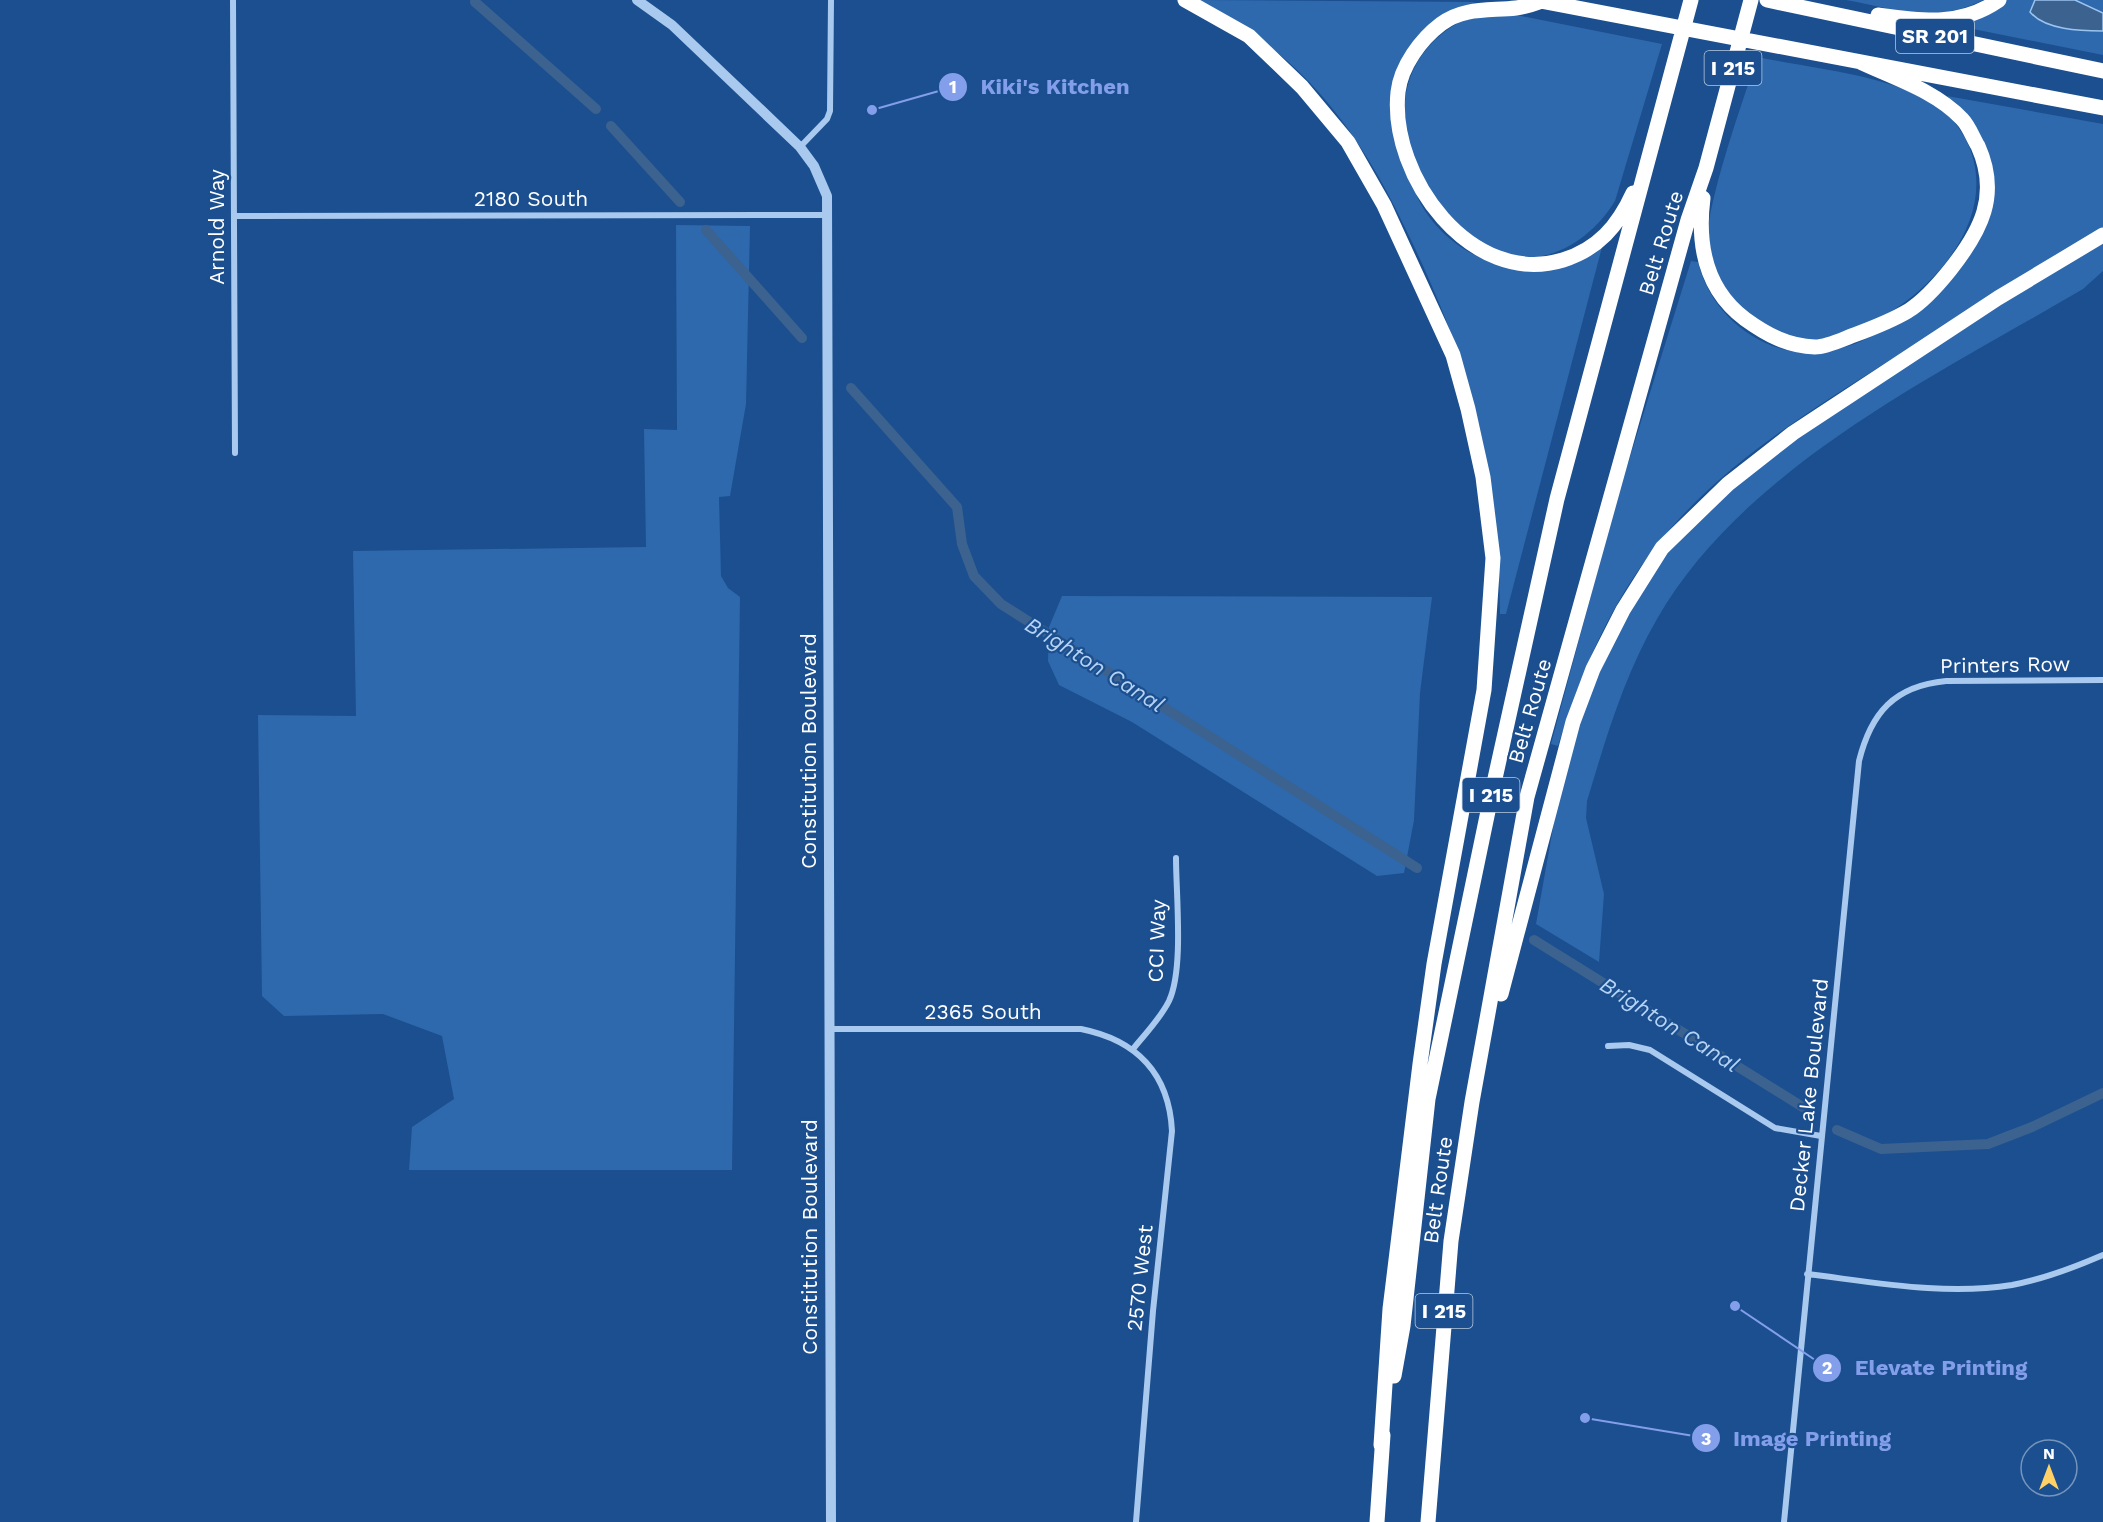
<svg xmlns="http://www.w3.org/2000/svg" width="2103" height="1522" viewBox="0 0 2103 1522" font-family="'Work Sans',sans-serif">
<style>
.green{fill:#2e69ad}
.water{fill:#3c6290;stroke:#9cc4f0;stroke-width:1.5}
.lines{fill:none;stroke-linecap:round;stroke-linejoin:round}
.canal{stroke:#3c6290;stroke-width:10}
.minor{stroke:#a9c9ee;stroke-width:6}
.tertiary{stroke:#a9c9ee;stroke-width:10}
.motorway{stroke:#fff;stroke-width:15}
.labels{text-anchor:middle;stroke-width:4.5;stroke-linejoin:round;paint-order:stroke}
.shield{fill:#1b4f8f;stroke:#bbcadd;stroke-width:1.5}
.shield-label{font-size:20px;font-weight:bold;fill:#fff}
.street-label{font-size:21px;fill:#fff;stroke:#1b4f8f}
.water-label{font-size:22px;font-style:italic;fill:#b5d3f5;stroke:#1b4f8f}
.leader{fill:none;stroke:#839eea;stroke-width:2}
.callout-dot{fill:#839eea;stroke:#1b4f8f;stroke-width:2}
.mark-label{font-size:18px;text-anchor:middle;font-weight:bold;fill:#fff}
.callout-label{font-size:22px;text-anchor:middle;font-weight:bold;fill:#839eea;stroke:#1b4f8f;stroke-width:4.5;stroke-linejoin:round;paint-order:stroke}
</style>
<rect width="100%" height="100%" fill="#1b4f8f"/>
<!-- green -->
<path class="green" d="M1199,0L1475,2C1443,13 1408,33 1399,69C1396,83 1402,104 1403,119C1405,137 1404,160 1410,178C1423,222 1458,254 1502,265L1602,247L1506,614H1500C1499,470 1473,370 1411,240C1381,176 1347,117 1295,68C1266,41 1232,21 1199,0Z
M1846,0H1983C1937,24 1894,9 1846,0Z
M2002,0H2103V55L1953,25Z
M1511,14L1662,44L1615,201C1593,237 1551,267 1505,255C1497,252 1488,246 1481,242C1472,238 1460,234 1453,227C1443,219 1436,200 1429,188C1400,139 1391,82 1436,39C1448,28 1464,18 1479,15C1489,13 1501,14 1511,14Z
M1757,57C1811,68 1880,74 1928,100C1943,108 1957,123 1965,138C2007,218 1925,304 1854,330C1837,336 1821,343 1802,340C1791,339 1779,331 1768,326C1760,323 1751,320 1743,316C1737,312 1710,266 1708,258C1699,220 1744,100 1757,57Z
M1947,96L2103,124V229C2031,273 1959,317 1887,362C1798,418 1710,472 1647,558C1605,615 1579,679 1558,746L1551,744L1616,502L1691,261L1698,262C1712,321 1773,364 1833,350C1863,344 1887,329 1910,311C1919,304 1931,297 1939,288C1945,280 1949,268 1953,259C1966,235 1979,210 1991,186L1957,104Z
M676,225L750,226L746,404L730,496L719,497L721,576L728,588L740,597L732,1170H409L412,1127L454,1099L442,1036L383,1014L284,1016L262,996L258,715L356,716L353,551L646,547L644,429L677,430Z
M2103,242V271L2083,289C1937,375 1744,467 1657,619C1624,676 1606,738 1587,801L1586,818L1604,894L1599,962L1536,924L1562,777L1575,729L1614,635L1668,549L1785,440L2080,253Z
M1062,596L1432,597L1420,693L1414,820L1404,873L1377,876L1132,722L1059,685L1048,661L1049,627Z"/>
<!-- water -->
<path class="water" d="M2035,0H2075L2103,13V31C2081,31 2045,30 2030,12Z"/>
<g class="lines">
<!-- canal -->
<path class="canal" d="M475,2L596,109
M611,126L680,202
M706,230L802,338
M851,388L957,507L962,544L974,576L1001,604L1417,868
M1534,940L1806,1109
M1837,1130L1881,1149L1988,1144L2032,1127L2103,1093"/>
<!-- minor -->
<path class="minor" d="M233,0L235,453
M800,147L827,119L830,111L831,0
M234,216L828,215
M829,1029H1081C1136,1040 1169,1073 1172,1131L1153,1311L1136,1522
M1608,1046L1629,1045L1650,1050L1775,1128L1821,1136
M1133,1049C1145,1034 1160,1019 1169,1001C1184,969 1176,895 1176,858
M1807,1274C1873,1282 1945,1296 2012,1285C2044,1279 2073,1268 2103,1255
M1784,1522L1859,761C1871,713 1894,686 1946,681L2103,680"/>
<!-- tertiary -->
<path class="tertiary" d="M637,0L672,25L800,147L814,166L827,196L831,1522"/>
<!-- motorway -->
<path class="motorway" d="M1185,0L1249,36L1302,87L1348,142L1384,205L1453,355L1468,409L1483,477L1493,558L1484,690L1434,964L1420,1064L1390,1309L1381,1445
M1535,0L2103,108
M1767,0L2103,71
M1542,1C1534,4 1524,7 1516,8C1489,11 1464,7 1441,24C1421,39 1401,66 1398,92C1389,177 1472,288 1563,260C1598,249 1618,226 1633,193
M1878,15C1922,21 1960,27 1999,0
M1703,198C1697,245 1705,289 1745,319C1767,335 1788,346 1815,347C1827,347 1843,339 1854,335C1873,328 1891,321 1908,311C1924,301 1938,285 1950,270C1981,231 2000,195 1978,146C1973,138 1969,126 1962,119C1936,91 1894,78 1860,62
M1501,994L1573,722L1593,669L1623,610L1662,548L1728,484L1793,433L1998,298L2103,235
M1394,1376L1403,1326L1428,1099L1492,792L1557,499L1691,0
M1377,1522L1383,1435
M1428,1522L1451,1241L1472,1102L1527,797L1688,220L1706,168L1751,0"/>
</g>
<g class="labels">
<!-- shield labels -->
<g class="shield">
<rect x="1896" y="19" width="78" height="34" rx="4.5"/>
<rect x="1704.5" y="51" width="57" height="34" rx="4.5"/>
<rect x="1462.5" y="778" width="57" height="34" rx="4.5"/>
<rect x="1415.5" y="1294" width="57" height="34" rx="4.5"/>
</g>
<g class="shield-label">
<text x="1935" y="43">SR 201</text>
<text x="1733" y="75">I 215</text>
<text x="1491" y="802">I 215</text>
<text x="1444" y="1318">I 215</text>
</g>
<!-- street labels -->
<g class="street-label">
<text x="531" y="206">2180 South</text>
<text transform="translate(217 227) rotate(-90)" y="7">Arnold Way</text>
<text transform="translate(1661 243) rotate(-73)" y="7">Belt Route</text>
<text transform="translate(2005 665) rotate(-1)" y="7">Printers Row</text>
<text transform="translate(1530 711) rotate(-74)" y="7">Belt Route</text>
<text transform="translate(809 751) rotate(-90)" y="7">Constitution Boulevard</text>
<text transform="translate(1157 941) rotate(-88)" y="7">CCI Way</text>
<text x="983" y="1019">2365 South</text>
<text transform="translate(1809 1095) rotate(-84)" y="7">Decker Lake Boulevard</text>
<text transform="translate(1438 1190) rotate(-82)" y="7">Belt Route</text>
<text transform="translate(810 1237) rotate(-90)" y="7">Constitution Boulevard</text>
<text transform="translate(1140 1278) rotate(-84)" y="7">2570 West</text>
</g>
<!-- water labels -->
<g class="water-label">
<text transform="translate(1095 664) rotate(32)" y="8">Brighton Canal</text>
<text transform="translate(1670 1024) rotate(32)" y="8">Brighton Canal</text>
</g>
</g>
<!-- callouts -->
<path class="leader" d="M872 110L953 87M1735 1306L1827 1368M1585 1418L1706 1438"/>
<g class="callout-dot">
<circle cx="872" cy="110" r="6"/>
<circle cx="1735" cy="1306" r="6"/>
<circle cx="1585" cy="1418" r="6"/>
<circle cx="953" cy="87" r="15"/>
<circle cx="1827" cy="1368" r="15"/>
<circle cx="1706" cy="1438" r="15"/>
</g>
<g class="mark-label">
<text x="953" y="93">1</text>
<text x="1827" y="1374">2</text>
<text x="1706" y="1445">3</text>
</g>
<g class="callout-label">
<text x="1055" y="94">Kiki's Kitchen</text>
<text x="1941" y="1375">Elevate Printing</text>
<text x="1812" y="1446">Image Printing</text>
</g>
<!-- north arrow -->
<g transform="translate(2049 1468)"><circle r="28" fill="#1b4f8f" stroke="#7695bc" stroke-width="1.5"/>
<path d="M0-4.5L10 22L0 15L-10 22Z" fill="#ffd166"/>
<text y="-9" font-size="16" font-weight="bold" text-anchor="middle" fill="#ffffff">N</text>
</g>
</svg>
